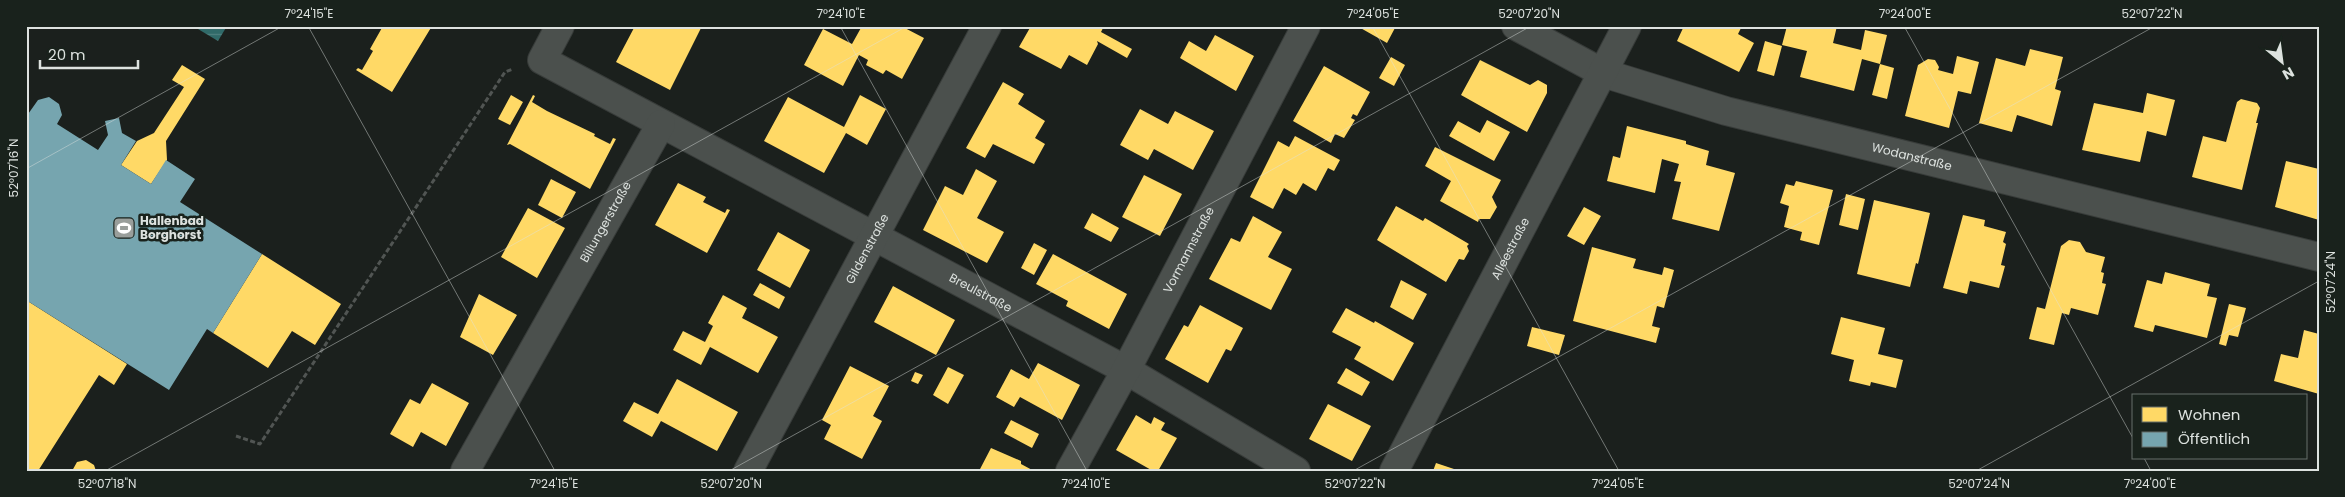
<svg xmlns="http://www.w3.org/2000/svg" width="2345" height="497" viewBox="0 0 2345 497" font-family="Poppins,sans-serif">
<style>
.water{fill:url(#water-rules)}
.homes{fill:#ffd966}
.public{fill:#76a5af}
.lines{fill:none;stroke-linecap:round;stroke-linejoin:round}
.minor-casing{stroke:#383c3a;stroke-width:30}
.path{stroke:#515553;stroke-width:3;stroke-dasharray:5 2.5;stroke-linecap:butt}
.minor{stroke:#4b504d;stroke-width:28}
.ticks{fill:none;stroke:#dde2df;stroke-width:1;stroke-opacity:0.45}
.labels{text-anchor:middle;stroke-width:5;stroke-linejoin:round;paint-order:stroke}
.street-label{font-size:12px;fill:#dde2df;stroke:#19221c}
.poi-label{font-size:12px;font-weight:bold;fill:#dde2df;stroke:#19221c;text-anchor:start}
.neatline{fill:none;stroke:#dde2df;stroke-width:2}
.ticks-label{font-size:12px;text-anchor:middle;fill:#dde2df}
</style>
<defs>
<pattern id="water-rules" width="6" height="5" patternUnits="userSpaceOnUse" patternTransform="scale(1.25)"><rect width="6" height="5" fill="#306a69"/><path d="M0 2.5h6" fill="none" stroke="#4e7f7e"/></pattern>
</defs>
<rect width="100%" height="100%" fill="#1b201d"/>
<!-- water -->
<path class="water" d="M193,26H227L218,41Z"/>
<!-- homes -->
<path class="homes" d="M383,26H432L392,92L356,70L358,68L362,70L373,51L370,49Z
M635,26H702L670,90L616,62Z
M862,26H901L924,38L902,79L886,70L883,74L866,65L868,60L859,55L843,86L804,65L823,29L852,44Z
M1031,26H1065L1070,29L1071,26H1104L1101,32L1132,49L1127,58L1097,41L1098,44L1087,65L1069,55L1061,69L1019,47Z
M1357,26H1396L1387,43Z
M1684,26H1742L1738,34L1754,43L1739,72L1677,41Z
M1787,26H1837L1833,43L1861,50L1865,30L1887,35L1880,64L1862,59L1854,91L1800,77L1807,51L1782,45Z
M1215,35L1254,56L1236,91L1180,58L1189,41L1206,51Z
M1765,41L1782,46L1774,76L1757,71Z
M2030,49L2063,57L2055,89L2061,91L2052,126L2017,115L2012,132L1979,123L1996,58L2025,66Z
M1957,56L1979,62L1971,94L1958,91L1949,128L1905,116L1918,65L1928,59L1935,60L1939,67L1938,70L1953,74Z
M1391,57L1405,65L1394,86L1379,78Z
M1480,60L1530,85L1538,80L1547,85V93L1527,132L1461,95Z
M1880,64L1894,68L1887,99L1872,95Z
M182,65L205,79L166,141L167,160L151,184L121,165L137,141L154,133L184,87L172,80Z
M1324,66L1370,92L1357,116L1353,114L1351,118L1355,120L1344,138L1335,134L1331,143L1293,121Z
M1003,82L1024,94L1018,104L1045,121L1035,138L1045,144L1034,164L993,144L985,158L966,148Z
M2147,93L2175,100L2166,136L2147,131L2140,162L2082,150L2094,103L2143,113Z
M511,95L523,102L510,125L498,119Z
M533,95L535,96L532,102L547,111L595,134L594,136L610,144L613,138L616,139L590,189L510,144L507,145Z
M860,95L886,109L867,145L846,133L824,173L764,141L788,97L844,127Z
M2241,99L2257,103L2260,108L2256,123H2258L2242,190L2192,177L2203,136L2226,142L2237,102Z
M1140,109L1168,124L1175,111L1214,131L1193,170L1154,149L1148,160L1120,145Z
M1487,120L1510,132L1494,161L1449,136L1458,121L1480,133Z
M1627,126L1686,141V144L1709,151L1706,165L1735,173L1719,231L1672,219L1681,182L1674,181L1679,164L1662,159L1655,193L1607,181L1613,156L1620,158Z
M1295,136L1340,160L1334,171L1328,168L1316,191L1303,183L1296,195L1284,188L1273,209L1250,197L1278,141L1289,147Z
M1435,147L1501,180L1492,197L1497,207L1490,219H1479L1478,222L1440,201L1451,181L1425,166Z
M2286,161L2319,169V220L2275,207Z
M976,169L997,181L977,218L1004,232L987,263L923,230L945,186L963,195Z
M1144,175L1182,194L1160,236L1122,217Z
M551,179L576,192L562,218L538,205Z
M1796,181L1833,190L1819,245L1800,240L1802,232L1784,227L1789,206L1780,203L1786,184L1794,186Z
M678,183L706,197L703,202L725,213L727,209L730,210L707,253L655,225Z
M1846,194L1865,199L1858,230L1839,225Z
M1874,200L1930,213L1918,264L1916,263L1910,287L1857,274Z
M1396,206L1423,221L1425,218L1469,244L1467,246L1469,251L1464,260L1459,259L1446,282L1377,240Z
M1584,207L1601,216L1584,245L1567,236Z
M528,208L565,228L537,278L501,257Z
M1092,213L1119,228L1111,242L1084,228Z
M1963,215L1985,220L1984,226L2006,232L2003,242L2006,244L2001,265L2005,266L1999,288L1970,281L1967,294L1943,288Z
M1253,216L1282,232L1268,257L1292,269L1271,310L1209,279L1231,238L1240,242Z
M778,232L810,250L790,288L757,270Z
M2069,240L2080,242L2086,252L2105,257L2101,272L2104,273L2102,283L2106,284L2098,315L2071,308L2069,315L2062,313L2054,345L2029,339L2037,307L2045,309L2061,246Z
M1034,243L1047,250L1034,275L1021,268Z
M1592,247L1636,259L1633,268L1662,275L1664,267L1674,270L1664,308L1657,306L1652,326L1660,328L1656,343L1573,321Z
M262,254L341,304L315,345L292,331L268,368L213,333Z
M1053,254L1127,294L1109,329L1066,306L1068,301L1036,284Z
M2165,272L2210,284L2207,296L2217,298L2207,338L2155,325L2153,332L2134,327L2147,280L2162,284Z
M1401,280L1427,294L1413,320L1390,307Z
M760,283L785,297L779,309L753,295Z
M893,286L955,320L936,355L874,322Z
M479,294L517,315L493,355L460,337Z
M723,295L747,308L742,318L778,337L758,373L710,347L701,365L673,350L683,331L705,342L713,326L708,323Z
M26,300L127,364L114,385L99,375L38,471H26Z
M2229,304L2246,308L2238,337L2229,335L2226,346L2219,344Z
M1200,305L1243,328L1231,351L1226,349L1208,383L1165,359L1184,325L1188,327Z
M1346,308L1374,323L1375,321L1414,343L1393,381L1354,359L1361,347L1332,332Z
M1841,317L1885,328L1878,354L1903,360L1896,388L1871,382L1870,386L1849,381L1854,360L1831,354Z
M1532,327L1565,335L1559,355L1527,346Z
M2304,330L2319,334V394L2274,381L2281,354L2298,358Z
M1038,363L1080,385L1062,420L1020,397L1014,407L996,397L1011,369L1029,379Z
M850,366L889,386L873,416L882,421L862,459L824,439L831,425L822,420Z
M948,367L964,375L948,404L933,395Z
M1346,368L1370,382L1362,396L1337,383Z
M915,372L923,375L918,384L911,381Z
M677,379L738,412L717,451L661,421L652,437L623,421L634,402L658,414Z
M432,383L469,403L446,446L421,432L413,447L390,434L410,399L420,404Z
M1328,404L1371,426L1352,461L1309,439Z
M1136,415L1151,424L1154,417L1165,423L1161,430L1177,438L1158,471H1153L1116,450Z
M1011,420L1039,434L1032,448L1004,433Z
M991,448L1021,461V464L1034,471H979Z
M86,460L94,465L96,471H72L77,462Z
M1436,463L1457,470V471H1433Z"/>
<!-- public -->
<path class="public" d="M49,97L59,104L62,115L57,124L98,150L108,135L105,121L119,118L122,133L136,141L121,165L151,184L166,160L195,179L180,202L262,254L213,333L207,329L169,390L26,300V117L38,100Z"/>
<g class="lines">
<!-- minor casing -->
<g class="minor-casing">
<g id="minor">
<path id="s1" d="M560,26L542,60L1126,370L1296,471"/>
<path id="s2" d="M1516,26L1603,73L1726,111L2319,257"/>
<path id="s3" d="M465,471L661,124"/>
<path id="s4" d="M748,471L987,26"/>
<path id="s5" d="M1070,471L1126,370L1306,26"/>
<path id="s6" d="M1394,471L1627,26"/>
</g>
</g>
<!-- path -->
<path class="path" d="M236,436L260,444L505,72L513,69"/>
<!-- minor -->
<use href="#minor" class="minor"/>
</g>
<!-- ticks -->
<path class="ticks" d="M308,26L555,471M840,26L1087,471M1372,26L1619,471M1904,26L2134,440M26,169L283,26M2144,458L2151,471M105,471L907,26M729,471L1531,26M1353,471L2155,26M1976,471L2319,281"/>
<!-- icons -->
<defs>
<g id="stadium-square" transform="scale(1.125)"><rect x="-9" y="-9" width="18" height="18" rx="4" fill="#999e9b" stroke="#19221c"/><path d="M0-5a6.5 5 0 1 0 0 10a6.5 5 0 1 0 0-10ZM-3.5-1.8h7v3.6h-7Z" fill="#fff"/></g>
</defs>
<g fill-rule="evenodd">
<use href="#stadium-square" x="124" y="228"/>
</g>
<g class="labels">
<!-- street labels -->
<g class="street-label">
<text dy="4" stroke="none"><textPath href="#s2" startOffset="419">Wodanstraße</textPath></text>
<text dy="4" stroke="none"><textPath href="#s3" startOffset="286">Billungerstraße</textPath></text>
<text dy="4" stroke="none"><textPath href="#s4" startOffset="252">Gildenstraße</textPath></text>
<text dy="4" stroke="none"><textPath href="#s5" startOffset="251">Vormannstraße</textPath></text>
<text dy="4" stroke="none"><textPath href="#s6" startOffset="251">Alleestraße</textPath></text>
<text dy="4" stroke="none"><textPath href="#s1" startOffset="535">Breulstraße</textPath></text>
</g>
<!-- poi labels -->
<g class="poi-label">
<text x="140" y="225">Hallenbad<tspan x="140" dy="14">Borghorst</tspan></text>
</g>
</g>
<!-- border -->
<rect width="2345" height="497" fill="none" stroke="#19221c" stroke-width="55"/>
<!-- legend -->
<rect x="2132" y="394" width="175" height="65" fill="#19221c" stroke="#676f6a"/>
<rect x="2142" y="407" width="25" height="15" fill="#ffd966" stroke="#676f6a"/>
<text x="2178" y="420" font-size="15" fill="#dde2df">Wohnen</text>
<rect x="2142" y="432" width="25" height="15" fill="#76a5af" stroke="#676f6a"/>
<text x="2178" y="444" font-size="15" fill="#dde2df">Öffentlich</text>
<!-- north arrow -->
<g transform="translate(2282 62) rotate(151)" stroke="#19221c" stroke-width="4" paint-order="stroke">
<path d="M0-4L9 19L0 12L-9 19Z" fill="#dde2df"/>
<text y="-8" font-size="14" font-weight="bold" text-anchor="middle" fill="#dde2df">N</text>
</g>
<!-- scale -->
<path d="M40 60v8h98v-8" fill="none" stroke="#dde2df" stroke-width="2.5"/>
<text x="48" y="60" font-size="15" fill="#dde2df" stroke="#19221c" stroke-width="4" paint-order="stroke">20 m</text>
<rect x="28" y="28" width="2290" height="442" class="neatline"/>
<g class="ticks-label">
<text x="309" y="18">7°24'15"E</text>
<text x="841" y="18">7°24'10"E</text>
<text x="1373" y="18">7°24'05"E</text>
<text x="1529" y="18">52°07'20"N</text>
<text x="1905" y="18">7°24'00"E</text>
<text x="2152" y="18">52°07'22"N</text>
<text transform="translate(14 168) rotate(-90)" y="4">52°07'16"N</text>
<text transform="translate(2331 282) rotate(-90)" y="4">52°07'24"N</text>
<text x="107" y="488">52°07'18"N</text>
<text x="554" y="488">7°24'15"E</text>
<text x="731" y="488">52°07'20"N</text>
<text x="1086" y="488">7°24'10"E</text>
<text x="1355" y="488">52°07'22"N</text>
<text x="1618" y="488">7°24'05"E</text>
<text x="1979" y="488">52°07'24"N</text>
<text x="2150" y="488">7°24'00"E</text>
</g>
</svg>
